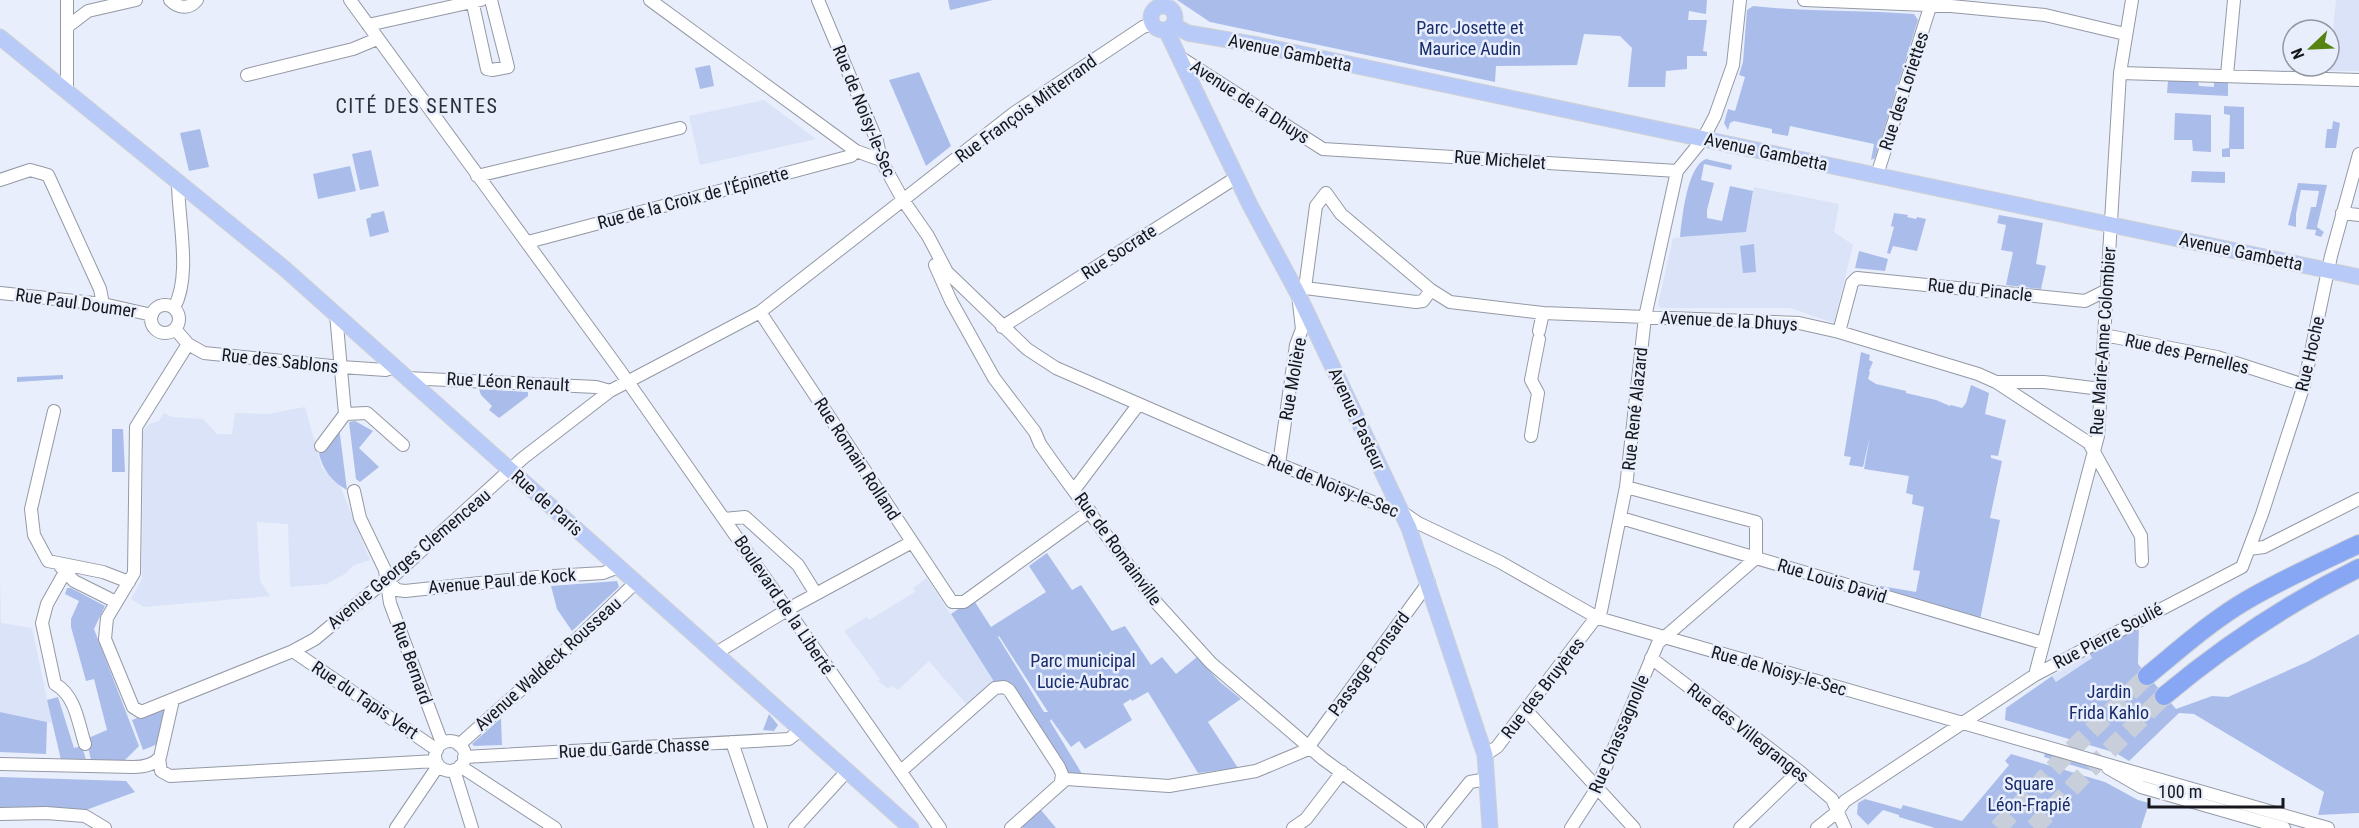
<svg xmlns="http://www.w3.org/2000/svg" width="2359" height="828" viewBox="0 0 2359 828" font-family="'Roboto Condensed',sans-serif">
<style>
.built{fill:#dae3f7}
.green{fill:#aabdea;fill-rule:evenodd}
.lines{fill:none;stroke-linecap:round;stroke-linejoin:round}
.highway-tunnel{stroke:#c8ceda;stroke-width:18;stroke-dasharray:18 9;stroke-linecap:butt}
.minor-casing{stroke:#9499a5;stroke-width:14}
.major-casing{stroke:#d0d1d2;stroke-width:17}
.highway-casing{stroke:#d0d1d2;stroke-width:20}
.minor{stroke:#fff;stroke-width:12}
.major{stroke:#b7caf8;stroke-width:15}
.highway{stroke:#87a6f4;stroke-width:18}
.labels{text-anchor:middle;stroke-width:5;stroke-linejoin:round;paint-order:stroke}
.park-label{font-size:18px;fill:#192d6d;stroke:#e8eefb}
.street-label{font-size:18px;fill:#15171c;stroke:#e8eefb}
.neighbourhood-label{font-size:20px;letter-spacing:1.5px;fill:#2d313b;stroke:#e8eefb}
</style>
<rect width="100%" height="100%" fill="#e8eefb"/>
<!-- built -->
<path class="built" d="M2336,0H2359V71H2329Z
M764,100L816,139L700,165L689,116Z
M1754,187L1839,204L1834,232L1853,245L1834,323L1790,308H1661L1658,305L1673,238L1746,231Z
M305,407L322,468L340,486L370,560L354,565L345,574L326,584L290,587L288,524L257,522L260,581L270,596L144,607L131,599L142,579L143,431L149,424L159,421L164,413L172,417L203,419L217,434H232L235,413L268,414Z
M927,578L993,680V684L968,706L929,661L898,690L892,686L888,689L878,681L880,679L844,631L867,617L869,620L915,592L913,588Z
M0,581L1,623L32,628L52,723L0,712Z
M2089,652L2093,658L2056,682L2052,676Z"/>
<!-- green -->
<path class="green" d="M948,0H993L950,10Z
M1177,0H1707L1706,14L1689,11L1688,20H1707L1703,51L1707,52V56H1687V69L1666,71L1665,87H1628L1632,48L1620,36L1584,34L1577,65L1496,66L1495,82L1210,22Z
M1753,6C1806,12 1860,10 1914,14L1918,20L1875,158L1871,160L1874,144L1790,126L1788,136L1772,133V129L1734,121L1730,123L1728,130L1724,123L1728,109L1735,111L1745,77L1739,75L1743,62L1747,10Z
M710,65L714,86L700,89L695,68Z
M919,72L951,146L926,166L889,80Z
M2168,81H2198L2199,86L2214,87V82H2228V96L2167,93Z
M2224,106L2244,107V149H2230V157H2222V149L2229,148L2230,115L2224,114Z
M2175,113L2211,115V152L2193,151L2192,140H2174Z
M2333,121L2340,123L2336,148H2325L2327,129H2332Z
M200,129L209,167L189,171L180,133Z
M371,150L379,186L360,190L352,154Z
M1706,159L1732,165L1731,170L1704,164L1701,180L1714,183L1707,210V218L1722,221L1730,186L1753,191L1746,232L1680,237C1682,218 1687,166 1706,159Z
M350,166L356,191L318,199L313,174Z
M2192,171L2225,172V183L2191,182Z
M2298,183L2327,185L2317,227L2324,232L2321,237L2315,235L2316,230L2306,229L2311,207H2316L2319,191L2301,190L2296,214V227L2288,225Z
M384,211L389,232L370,237L366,219L371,217V214Z
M1894,213L1908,215L1907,217L1916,219L1917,217L1926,219L1917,251L1893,246L1890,254L1887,253L1894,227L1891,226Z
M1999,215L2043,223L2036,264L2046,266L2041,289L2006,285L2013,252L2001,250L2006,225L1997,223Z
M1754,244L1756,272L1743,273L1740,246Z
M1859,251L1888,259L1885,271L1855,268Z
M1861,352L1870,355L1869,360L1873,362L1869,371L1870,372L1868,379L1876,384L1906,391V393L1936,400L1950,406L1951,405L1962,408L1966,403L1971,385L1989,393L1985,414L2006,420L1998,456L1991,455V458L2002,461L1990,518L2000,520L1980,620L1875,588V585L1916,592L1920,571L1913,570L1924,507L1912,504L1913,495L1906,493L1909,476L1864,469L1870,436L1863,467L1849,465L1851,457L1844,456Z
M63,375V379L17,382V377Z
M479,389L528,392V396L499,418L489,410L492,406L481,395Z
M355,421L373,431L359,448L379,467L360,482L356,479L349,422Z
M339,427L347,490C332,482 323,470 319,454Z
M112,429H123L125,472H112Z
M1047,553L1072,590L1081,585L1112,631L1125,626L1151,665L1162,657L1176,674L1197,657L1220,682L1241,699L1208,722L1238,768L1198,773L1148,692L1132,701L1131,699L1123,704L1132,720L1085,749L1079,741L1071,747L1051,719L1050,721L1084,777L1067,776L1004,680L993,684V680L951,614L973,599L991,627L1046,592L1029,566ZM999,636L1048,712H1044L998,637Z
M617,581L619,587L572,631L557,609L551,586Z
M67,588H71L105,606L94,629L139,746L124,761L91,760L86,739L107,730L94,679L86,681L71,627V619L79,601L65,594Z
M2139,626L2138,664L2176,709L2212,696L2228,697L2307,662L2359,634V813L2318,815L2324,792L2194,714L2179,713L2129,761L2116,753L2005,720L2006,708L2052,676L2056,682L2092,658L2089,652Z
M58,697L74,748L82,746L86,760H61L47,700Z
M161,709L166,713L160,743L143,750L132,720Z
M0,712L47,722L46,754L0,752Z
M769,714L778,725L774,731L763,730Z
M501,718L502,745L474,746L472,744Z
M2045,753L2096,768L2095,772L2044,757Z
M2011,754L2105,782L2138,800L2149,803L2141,828H1935L1899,817V815L1883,810L1868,825L1857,814L1858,803L1865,799L1901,809L1903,805L1962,821L2009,765L2005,761Z
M0,777L126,781L135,792L86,810L0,809Z
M1041,810L1056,828H1023L1022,827Z"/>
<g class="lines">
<!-- highway-tunnel -->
<path class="highway-tunnel" d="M1998,828L2062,759L2147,676
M2034,828L2080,779L2164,696"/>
<!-- minor casing -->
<g class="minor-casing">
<path id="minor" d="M67,0V92
M170,0C178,8 189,10 197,0
M350,0L619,369L940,828
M472,0L487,69L492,70L508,67L491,0
M650,0L856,151L881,160
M818,0L877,141L881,160L903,200L928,236L947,272L1027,349L1056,368L1256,455L1380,505L1402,512L1418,523L1500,562L1598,618L2328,828
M1804,0L1951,6L2045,15L2125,34
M1165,5L1166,0
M368,25L481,0
M67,27L88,11L136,0
M1178,56L1323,149L1677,171
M2120,73L2359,80
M247,75L353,49L377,39
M2227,75L2234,0
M1877,175L1930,7
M477,176L680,128
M0,180L30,170L48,175L100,289L103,304
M2342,213L2359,215
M528,242L851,156L856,151
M935,265L951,301L994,378L1035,432L1040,444L1052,461L1153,599L1211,663L1323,759L1418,828
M1305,288L1416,302L1423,301L1431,290
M0,293L103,304L152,315
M151 319a14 14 0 1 1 28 0a14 14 0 1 1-28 0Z
M174,308C192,275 178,220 178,182
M760,312L952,602H964L1090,511
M1002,327L1237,177
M175,329L188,344L204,353L341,367L386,370L394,367
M1539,331L1543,313
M1839,332L1852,283L1857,278L2085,301L2107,290
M2104,335L2217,357L2304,385
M188,344L136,427L134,573L107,618L105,639L133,707L141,712L293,651L315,639L381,584L388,581L523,458L610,391L760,312L1014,113L1143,27L1152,24
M406,378L596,387L610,391
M1997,382H2044L2101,389
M54,411L31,509L34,535L48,561L103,572L129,582
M345,414L367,413L403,445
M1531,436L1538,393L1531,380L1539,339
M321,446L345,414L336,314
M1279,464L1296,345L1302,329L1298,294L1305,288L1316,206L1326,193L1341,214L1431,290L1450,302L1543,313L1799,323L1839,332L1978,374L1996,382L2089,443L2141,536L2142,561
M1074,490L1138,405
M354,491L360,518L385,570L390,603L442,743
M1621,518L2043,643
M724,519L745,517L798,565L816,594
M2249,549L2264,547L2359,499
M60,566L74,581L116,602
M65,572L47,604L42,623L55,684C76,696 78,723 85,744
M388,581L397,590L405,591L537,577L603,573L619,567
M293,651L437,750
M716,653L792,607L912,542
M1651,658L1799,771L1832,799L1845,828
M2035,675L2098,436L2120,73L2132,0
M1526,710L1634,828
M435 756a15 15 0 1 1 30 0a15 15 0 1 1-30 0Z
M732,742L761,828
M459,745L574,642L636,582
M1309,746L1429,582
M1485,755L1497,747L1601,611L1626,487L1645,317L1677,171L1703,139L1715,116L1733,65L1740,0
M464,757L789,739L801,730
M159,759L161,771L170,776L436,761
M0,764L133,767C143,767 154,765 160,757L173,700
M460,766L555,828
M2108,768L2141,787L2284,828
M454,770L472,828
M901,771L995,688L1004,687L1009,690L1059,767L1062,774L1061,782
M0,814L46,813L85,816L105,828
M396,828L438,766
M795,828L847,771
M1011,828L1066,779L1169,786L1256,771L1311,748
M1293,828L1306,819L1342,772
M1433,828L1470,782L1487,779
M1571,828L1597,788L1658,643L1756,558V522L1626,487
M1740,828L1799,771
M1817,828L1837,812L1845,801L2035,675L2242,567L2262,514L2304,385L2331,256L2359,154"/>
</g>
<!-- major casing -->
<g class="major-casing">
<path id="major" d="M1151 18a12 12 0 1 1 24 0a12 12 0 1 1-24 0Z
M1173,25L1188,33L1258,45L2359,277
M1166,30L1250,205L1298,294L1409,528L1485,755L1490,828
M0,37L285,269L911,828"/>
</g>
<!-- highway casing -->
<g class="highway-casing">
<path id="highway" d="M2147,676C2179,650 2211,621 2247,600C2283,579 2321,562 2359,544
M2164,696C2225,645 2288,603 2359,568"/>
</g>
<!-- minor -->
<use href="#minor" class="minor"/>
<!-- major -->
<use href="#major" class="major"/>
<!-- highway -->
<use href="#highway" class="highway"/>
</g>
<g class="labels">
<!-- park labels -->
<g class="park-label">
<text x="1470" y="34">Parc Josette et<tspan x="1470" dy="21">Maurice Audin</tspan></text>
<text x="1083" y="667">Parc municipal<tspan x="1083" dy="21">Lucie-Aubrac</tspan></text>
<text x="2109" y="698">Jardin<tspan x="2109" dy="21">Frida Kahlo</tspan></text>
<text x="2029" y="790">Square<tspan x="2029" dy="21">Léon-Frapié</tspan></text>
</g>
<!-- street labels -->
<g class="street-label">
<text transform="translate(1290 53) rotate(12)" y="6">Avenue Gambetta</text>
<text transform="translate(1904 91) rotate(-72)" y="6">Rue des Loriettes</text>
<text transform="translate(1250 102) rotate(33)" y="6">Avenue de la Dhuys</text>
<text transform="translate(1026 109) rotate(-36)" y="6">Rue François Mitterrand</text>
<text transform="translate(864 111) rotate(68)" y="6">Rue de Noisy-le-Sec</text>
<text transform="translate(1766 152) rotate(12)" y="6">Avenue Gambetta</text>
<text transform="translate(1500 160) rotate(4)" y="6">Rue Michelet</text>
<text transform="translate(693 198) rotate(-15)" y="6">Rue de la Croix de l'Épinette</text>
<text transform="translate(1119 252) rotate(-33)" y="6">Rue Socrate</text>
<text transform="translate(2241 252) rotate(12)" y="6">Avenue Gambetta</text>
<text transform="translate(1980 290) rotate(6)" y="6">Rue du Pinacle</text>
<text transform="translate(76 303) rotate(8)" y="6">Rue Paul Doumer</text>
<text transform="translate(1729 321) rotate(3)" y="6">Avenue de la Dhuys</text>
<text transform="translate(2103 341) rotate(-86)" y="6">Rue Marie-Anne Colombier</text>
<text transform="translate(2187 354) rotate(13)" y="6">Rue des Pernelles</text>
<text transform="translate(2310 354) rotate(-77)" y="6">Rue Hoche</text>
<text transform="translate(280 361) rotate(6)" y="6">Rue des Sablons</text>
<text transform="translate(1293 379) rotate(-80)" y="6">Rue Molière</text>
<text transform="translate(508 382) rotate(3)" y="6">Rue Léon Renault</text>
<text transform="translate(1635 409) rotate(-84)" y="6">Rue René Alazard</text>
<text transform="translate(1357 419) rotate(65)" y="6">Avenue Pasteur</text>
<text transform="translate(857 459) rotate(57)" y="6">Rue Romain Rolland</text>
<text transform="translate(1333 486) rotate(22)" y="6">Rue de Noisy-le-Sec</text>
<text transform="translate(547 503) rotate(42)" y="6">Rue de Paris</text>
<text transform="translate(1118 549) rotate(54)" y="6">Rue de Romainville</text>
<text transform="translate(409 559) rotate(-40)" y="6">Avenue Georges Clemenceau</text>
<text transform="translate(502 581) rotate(-5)" y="6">Avenue Paul de Kock</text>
<text transform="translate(1832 581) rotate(17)" y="6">Rue Louis David</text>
<text transform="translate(784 605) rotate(56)" y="6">Boulevard de la Liberté</text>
<text transform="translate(2108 636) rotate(-28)" y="6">Rue Pierre Soulié</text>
<text transform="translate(412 663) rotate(70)" y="6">Rue Bernard</text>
<text transform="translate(548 664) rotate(-42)" y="6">Avenue Waldeck Rousseau</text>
<text transform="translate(1369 664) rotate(-54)" y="6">Passage Ponsard</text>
<text transform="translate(1779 671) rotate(16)" y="6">Rue de Noisy-le-Sec</text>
<text transform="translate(1543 688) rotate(-52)" y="6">Rue des Bruyères</text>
<text transform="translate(365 700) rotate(34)" y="6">Rue du Tapis Vert</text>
<text transform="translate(1748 733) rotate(38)" y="6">Rue des Villegranges</text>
<text transform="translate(1619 734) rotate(-67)" y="6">Rue Chassagnolle</text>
<text transform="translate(634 748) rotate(-3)" y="6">Rue du Garde Chasse</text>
</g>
<!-- neighbourhood labels -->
<g class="neighbourhood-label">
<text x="417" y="113">CITÉ DES SENTES</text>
</g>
</g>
<!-- north arrow -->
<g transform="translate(2311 48) rotate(247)"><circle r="28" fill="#e8eefb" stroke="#9498a2" stroke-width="1.5"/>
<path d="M0-4.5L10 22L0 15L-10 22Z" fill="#568413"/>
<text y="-9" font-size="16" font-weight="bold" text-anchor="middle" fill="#15171c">N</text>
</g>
<!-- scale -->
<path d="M2149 798v9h134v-9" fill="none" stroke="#15171c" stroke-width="3"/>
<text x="2158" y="798" font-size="18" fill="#15171c" stroke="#e8eefb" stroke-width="4.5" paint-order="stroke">100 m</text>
</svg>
